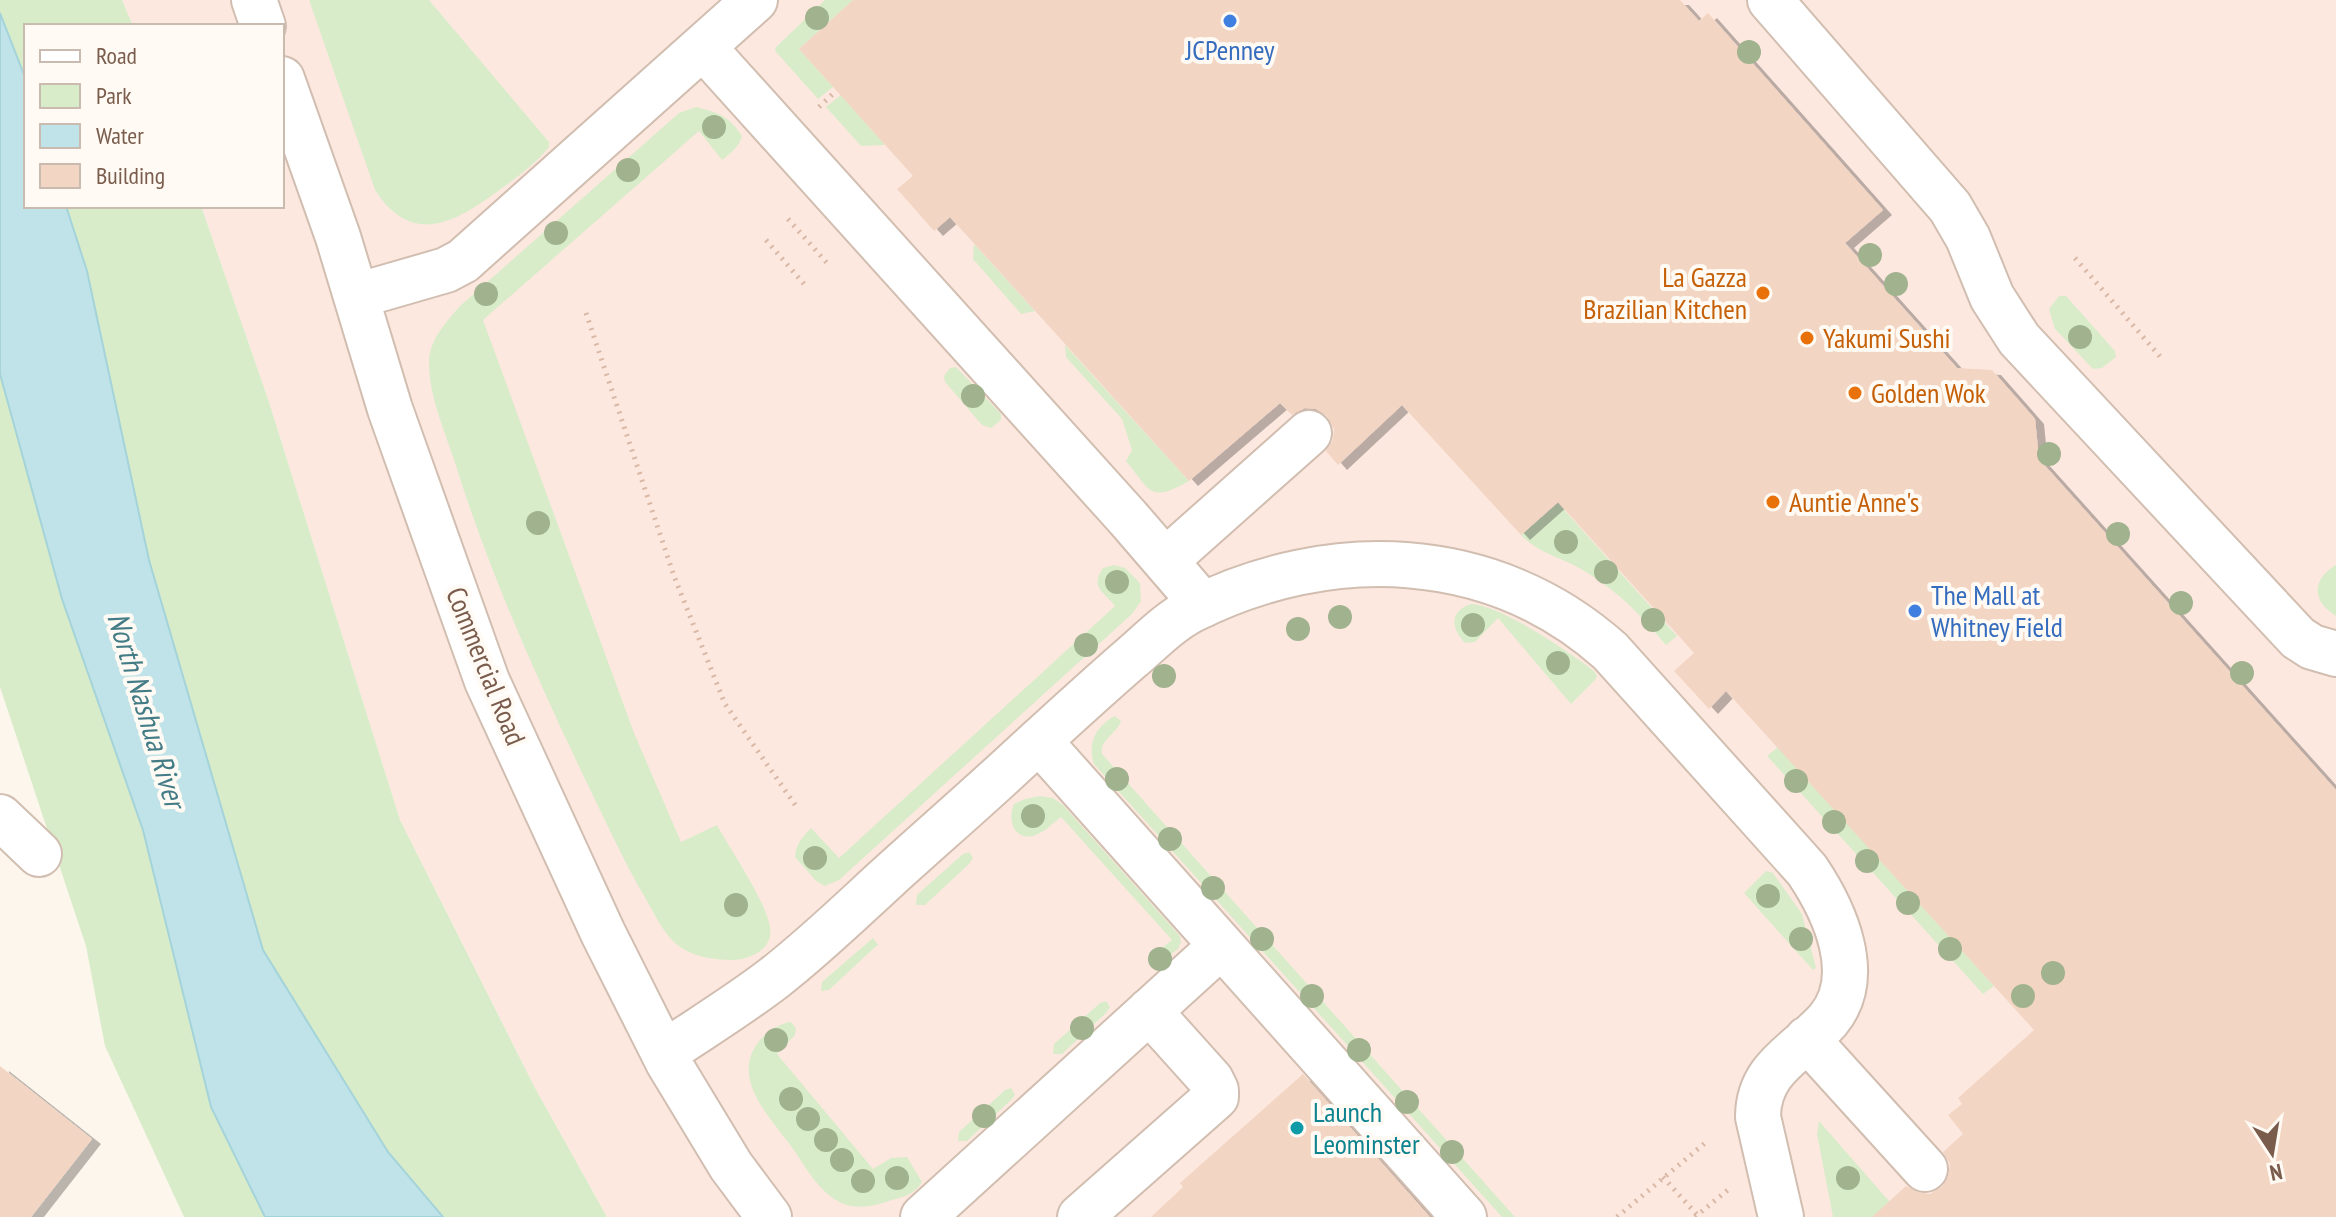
<svg xmlns="http://www.w3.org/2000/svg" width="2336" height="1217" viewBox="0 0 2336 1217" font-family="'PT Sans Narrow',sans-serif">
<style>
.commercial{fill:#fde8e0}
.green{fill:#d8ecc9}
.water{fill:#bfe3e8;stroke:#a5d3da;stroke-width:2}
.building{fill:#f3d5c3;filter:url(#shadow)}
.lines{fill:none;stroke-linecap:round;stroke-linejoin:round}
.minor-casing{stroke:#d1beb0;stroke-width:48}
.path{stroke:#d9b8a5;stroke-width:5;stroke-dasharray:2 6;stroke-linecap:butt}
.minor{stroke:#fff;stroke-width:44}
.tree{fill:#a0b28e}
.shop-dot{fill:#3f7fe0;stroke:#fffaf3;stroke-width:3}
.food-dot{fill:#e8710a;stroke:#fffaf3;stroke-width:3}
.culture-dot{fill:#0f9aa8;stroke:#fffaf3;stroke-width:3}
.labels{text-anchor:middle;stroke-width:8;stroke-linejoin:round;paint-order:stroke}
.shop-label{font-size:28px;fill:#366cbe;stroke:#fffaf3}
.food-label{font-size:28px;fill:#c56008;stroke:#fffaf3;text-anchor:start}
.street-label{font-size:28px;fill:#7a5c4d;stroke:#fffaf3}
.culture-label{font-size:28px;fill:#0d838f;stroke:#fffaf3;text-anchor:start}
.water-label{font-size:30px;font-style:italic;fill:#437c86;stroke:#fffaf3}
</style>
<defs>
<filter id="shadow"><feDropShadow dx="9" dy="5" stdDeviation="0" flood-color="#0004"/></filter>
</defs>
<rect width="100%" height="100%" fill="#fdf6ec"/>
<!-- commercial -->
<path class="commercial" d="M122,0H2336V1217H607L535,1088L400,820L268,399L201,206H282V26H133Z"/>
<!-- green -->
<path class="green" d="M0,0H122L133,26H26V80L0,13Z
M309,0H429L549,142V147C536,163 519,176 502,188C458,221 413,249 375,190Z
M825,0H853L799,49L833,87L818,99L776,52L775,48Z
M841,95L885,145L861,146L826,107Z
M696,107C718,112 730,117 742,136C739,147 731,153 722,160L699,131L483,320L634,733L681,842L717,825C731,851 765,899 770,927C774,950 748,961 729,960C709,959 688,956 673,941C662,930 655,915 647,901C628,869 613,837 597,804C543,692 492,581 455,463C445,431 429,397 429,363C429,340 446,322 460,306L679,113Z
M66,206H201L268,399L400,820L535,1088L607,1217H443L388,1152L263,950L149,560L87,271Z
M974,244L1035,311L1021,314L973,259Z
M2059,296H2066L2115,351L2116,357L2102,368L2093,369L2055,329L2049,309Z
M1065,345L1189,481C1150,503 1151,492 1126,461L1132,450L1122,419L1066,357Z
M956,367L1001,414V420L991,428L982,425L945,382L944,376L950,368Z
M0,374L62,599L143,830L211,1107L265,1217H184L105,1046L86,946L0,687Z
M1558,503L1677,636L1666,645C1638,612 1619,592 1581,569C1560,557 1538,553 1521,535Z
M1114,565L1125,568L1140,583L1141,601L1132,614L839,880L825,886L816,881L795,857C796,844 802,837 811,828L839,858L1115,606C1103,591 1090,588 1103,568Z
M2336,565V616C2312,601 2311,580 2336,565Z
M1471,604C1501,605 1569,652 1594,671L1597,676L1595,680L1571,704L1498,618L1475,642L1465,643C1451,629 1449,611 1471,604Z
M1115,716L1121,721C1117,734 1099,740 1102,754L1515,1217H1502L1094,764C1087,743 1096,726 1115,716Z
M1778,747L1994,986L1983,994L1767,756Z
M1040,796L1053,798L1063,805L1180,936L1181,942L1178,949L1161,962L1155,959V954L1172,940L1061,817C1053,823 1044,833 1033,836C1014,841 1007,819 1014,804L1025,799Z
M969,852L973,858L969,864L925,905H916L917,895L963,854Z
M1766,871L1773,873L1802,914L1816,968L1813,970L1744,893Z
M873,938L878,945L873,949L829,990L821,991L822,982Z
M1106,1001L1110,1007L1106,1013L1062,1054H1053L1054,1044L1100,1003Z
M791,1022L796,1028L795,1035L777,1054L873,1169L891,1158L907,1157L922,1182C916,1193 904,1197 892,1200C877,1205 859,1210 844,1204C819,1194 806,1167 791,1146C769,1116 729,1077 760,1040C768,1031 780,1023 791,1022Z
M1011,1088L1015,1095L1011,1100L967,1141H958L959,1132L1005,1090Z
M1819,1121L1903,1217H1833L1817,1134Z"/>
<!-- water -->
<path class="water" d="M0,13L26,80V206H66L87,271L149,560L263,950L388,1152L443,1217H265L211,1107L143,830L62,599L0,374Z"/>
<!-- building -->
<path class="building" d="M853,0H1680L1699,21L1708,13L1883,210L1845,243L1957,368L1992,370L2035,419L2039,459L2336,790V1217H1872L1906,1186L1917,1192L1930,1194L1942,1187L1948,1177L1950,1164L1943,1152L1963,1134L1948,1115L1962,1104L1958,1098L2034,1030L1726,691L1709,709L1674,671L1694,653L1558,502L1521,535L1402,405L1338,465L1326,451L1333,440L1334,429L1327,416L1316,409L1305,408L1292,415L1280,403L1189,481L950,217L934,231L897,189L913,176L799,49Z
M0,1066L92,1139L31,1217H0Z
M1303,1074L1430,1217H1151L1183,1187L1180,1183Z"/>
<g class="lines">
<!-- minor casing -->
<g class="minor-casing">
<path id="minor" d="M254,0L263,26
M1770,0L1950,207L1968,238L1992,297L2019,339L2298,638L2312,647L2336,654
M703,47L1128,518L1203,605
M282,79L338,237L390,409L487,681L603,933L668,1062L731,1166L769,1217
M356,296L446,270L463,261L755,0
M1165,561L1309,433
M1039,741L1464,1217
M0,817L39,854
M1807,1039L1925,1169
M664,1053C701,1028 739,1005 774,978C814,947 850,912 887,878C931,838 975,800 1018,760C1055,726 1092,692 1130,659C1150,642 1169,622 1192,610C1330,541 1492,546 1610,651L1807,870C1834,910 1865,976 1828,1020C1799,1053 1758,1067 1758,1117L1781,1217
M923,1217L1221,946
M1080,1217L1216,1097V1090L1211,1080L1149,1011"/>
</g>
<!-- path -->
<path class="path" d="M819,107L836,91
M788,219L827,263
M766,240L804,284
M2075,258L2163,360
M586,313L674,576L725,704L798,809
M1663,1177L1699,1217
M1617,1217L1705,1143
M1695,1217L1729,1189"/>
<!-- minor -->
<use href="#minor" class="minor"/>
</g>
<!-- trees -->
<g class="tree">
<circle cx="817" cy="18" r="12"/>
<circle cx="1749" cy="52" r="12"/>
<circle cx="714" cy="127" r="12"/>
<circle cx="628" cy="170" r="12"/>
<circle cx="556" cy="233" r="12"/>
<circle cx="1870" cy="255" r="12"/>
<circle cx="1896" cy="284" r="12"/>
<circle cx="486" cy="294" r="12"/>
<circle cx="2080" cy="337" r="12"/>
<circle cx="973" cy="396" r="12"/>
<circle cx="2049" cy="454" r="12"/>
<circle cx="538" cy="523" r="12"/>
<circle cx="2118" cy="534" r="12"/>
<circle cx="1566" cy="542" r="12"/>
<circle cx="1606" cy="572" r="12"/>
<circle cx="1117" cy="582" r="12"/>
<circle cx="2181" cy="603" r="12"/>
<circle cx="1340" cy="617" r="12"/>
<circle cx="1653" cy="620" r="12"/>
<circle cx="1473" cy="625" r="12"/>
<circle cx="1298" cy="629" r="12"/>
<circle cx="1086" cy="645" r="12"/>
<circle cx="1558" cy="663" r="12"/>
<circle cx="2242" cy="673" r="12"/>
<circle cx="1164" cy="676" r="12"/>
<circle cx="1117" cy="779" r="12"/>
<circle cx="1796" cy="781" r="12"/>
<circle cx="1033" cy="816" r="12"/>
<circle cx="1834" cy="822" r="12"/>
<circle cx="1170" cy="839" r="12"/>
<circle cx="815" cy="858" r="12"/>
<circle cx="1867" cy="861" r="12"/>
<circle cx="1213" cy="888" r="12"/>
<circle cx="1768" cy="896" r="12"/>
<circle cx="1908" cy="903" r="12"/>
<circle cx="736" cy="905" r="12"/>
<circle cx="1262" cy="939" r="12"/>
<circle cx="1801" cy="939" r="12"/>
<circle cx="1950" cy="949" r="12"/>
<circle cx="1160" cy="959" r="12"/>
<circle cx="2053" cy="973" r="12"/>
<circle cx="1312" cy="996" r="12"/>
<circle cx="2023" cy="996" r="12"/>
<circle cx="1082" cy="1028" r="12"/>
<circle cx="776" cy="1040" r="12"/>
<circle cx="1359" cy="1050" r="12"/>
<circle cx="791" cy="1099" r="12"/>
<circle cx="1407" cy="1102" r="12"/>
<circle cx="984" cy="1116" r="12"/>
<circle cx="808" cy="1119" r="12"/>
<circle cx="826" cy="1140" r="12"/>
<circle cx="1452" cy="1152" r="12"/>
<circle cx="842" cy="1160" r="12"/>
<circle cx="897" cy="1178" r="12"/>
<circle cx="1848" cy="1178" r="12"/>
<circle cx="863" cy="1181" r="12"/>
</g>
<!-- markers -->
<g class="shop-dot">
<circle cx="1230" cy="21" r="8"/>
<circle cx="1915" cy="611" r="8"/>
</g>
<g class="food-dot">
<circle cx="1763" cy="293" r="8"/>
<circle cx="1807" cy="338" r="8"/>
<circle cx="1855" cy="393" r="8"/>
<circle cx="1773" cy="502" r="8"/>
</g>
<circle class="culture-dot" cx="1297" cy="1128" r="8"/>
<g class="labels">
<!-- shop labels -->
<g class="shop-label">
<text x="1230" y="60">JCPenney</text>
<text x="1931" y="605" text-anchor="start">The Mall at<tspan x="1931" dy="32">Whitney Field</tspan></text>
</g>
<!-- food labels -->
<g class="food-label">
<text x="1747" y="287" text-anchor="end">La Gazza<tspan x="1747" dy="32">Brazilian Kitchen</tspan></text>
<text x="1823" y="348">Yakumi Sushi</text>
<text x="1871" y="403">Golden Wok</text>
<text x="1789" y="512">Auntie Anne's</text>
</g>
<!-- street labels -->
<g class="street-label">
<text transform="translate(486 666) rotate(68)" y="10">Commercial Road</text>
</g>
<!-- culture labels -->
<g class="culture-label">
<text x="1313" y="1122">Launch<tspan x="1313" dy="32">Leominster</tspan></text>
</g>
<!-- water labels -->
<g class="water-label">
<text transform="translate(146 710) rotate(73)" y="10">North Nashua River</text>
</g>
</g>
<!-- legend -->
<rect x="24" y="24" width="260" height="184" fill="#fffaf3" stroke="#cabbb1" stroke-width="2"/>
<rect x="40" y="50" width="40" height="12" fill="#ffffff" stroke="#cabbb1" stroke-width="2"/>
<text x="96" y="64" font-size="24" fill="#7a5c4d">Road</text>
<rect x="40" y="84" width="40" height="24" fill="#d8ecc9" stroke="#cabbb1" stroke-width="2"/>
<text x="96" y="104" font-size="24" fill="#7a5c4d">Park</text>
<rect x="40" y="124" width="40" height="24" fill="#bfe3e8" stroke="#cabbb1" stroke-width="2"/>
<text x="96" y="144" font-size="24" fill="#7a5c4d">Water</text>
<rect x="40" y="164" width="40" height="24" fill="#f3d5c3" stroke="#cabbb1" stroke-width="2"/>
<text x="96" y="184" font-size="24" fill="#7a5c4d">Building</text>
<!-- north arrow -->
<g transform="translate(2272 1153) rotate(168)" stroke="#fffaf3" stroke-width="6" paint-order="stroke">
<path d="M0-6L14 30L0 20L-14 30Z" fill="#7a5c4d"/>
<text y="-12" font-size="22" font-weight="bold" text-anchor="middle" fill="#7a5c4d">N</text>
</g>
</svg>
